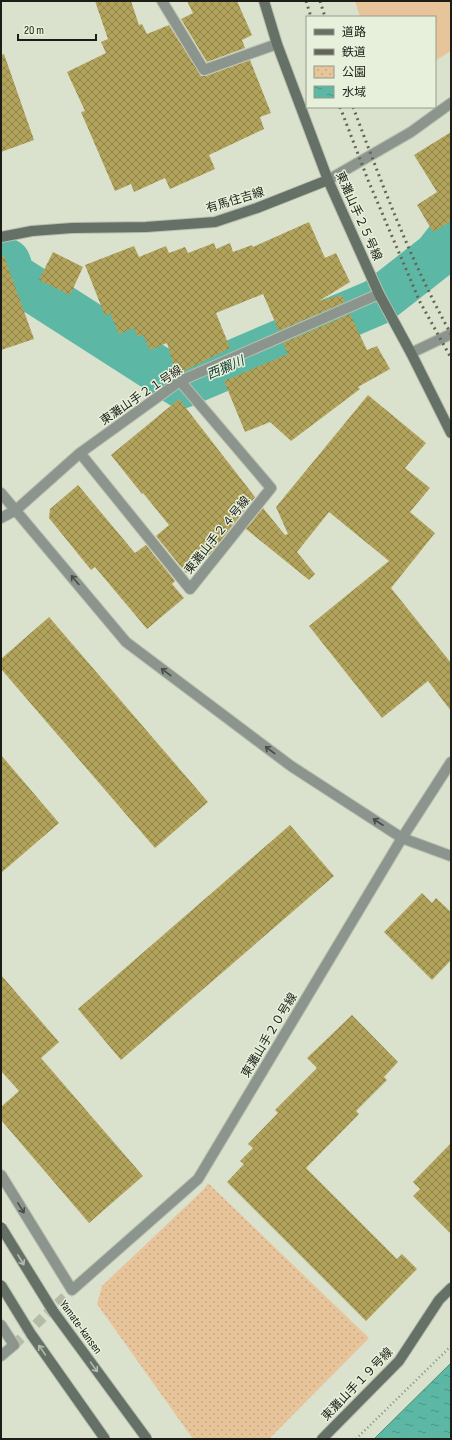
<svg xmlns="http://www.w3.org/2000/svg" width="452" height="1440" viewBox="0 0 452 1440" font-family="'Sofia Sans Condensed','Noto Sans JP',sans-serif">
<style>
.green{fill:#e8c49b}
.park{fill:url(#park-dots)}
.water{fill:url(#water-ripples);stroke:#488a7a}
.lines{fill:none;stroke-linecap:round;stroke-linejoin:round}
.river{stroke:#5cb8a5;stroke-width:47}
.building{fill:url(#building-cross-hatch)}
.street-tunnel{stroke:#b4bba9;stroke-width:10;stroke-dasharray:10 5;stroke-linecap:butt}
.street-casing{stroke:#b8bfad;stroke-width:12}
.secondary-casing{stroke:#b8bfad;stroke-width:12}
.path{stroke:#878d7e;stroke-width:2.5;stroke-dasharray:1 3;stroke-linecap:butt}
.street{stroke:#8c948e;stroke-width:10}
.secondary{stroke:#657067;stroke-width:10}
.rail{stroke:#62665a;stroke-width:3;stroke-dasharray:2 4;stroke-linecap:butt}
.secondary-bridge-casing{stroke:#b8bfad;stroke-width:12;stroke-linecap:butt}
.secondary-bridge{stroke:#657067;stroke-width:10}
.oneway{stroke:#484d46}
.oneway2{stroke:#b3bdad}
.labels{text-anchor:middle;stroke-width:3;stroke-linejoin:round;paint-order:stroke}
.street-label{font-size:12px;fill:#1b1d16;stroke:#e7f0db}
.water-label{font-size:13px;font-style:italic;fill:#143e36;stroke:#e7f0db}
</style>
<defs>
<pattern id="park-dots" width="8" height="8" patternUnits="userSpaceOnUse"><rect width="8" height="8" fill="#e8c49b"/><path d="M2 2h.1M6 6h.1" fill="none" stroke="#c6a885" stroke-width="1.8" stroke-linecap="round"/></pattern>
<pattern id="water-ripples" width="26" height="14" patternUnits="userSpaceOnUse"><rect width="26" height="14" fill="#5cb8a5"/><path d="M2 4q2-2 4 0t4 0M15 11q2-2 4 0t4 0" fill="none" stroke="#4b9585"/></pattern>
<pattern id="building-cross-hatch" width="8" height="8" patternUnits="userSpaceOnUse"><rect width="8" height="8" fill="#b2a35c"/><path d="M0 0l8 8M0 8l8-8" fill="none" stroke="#90844b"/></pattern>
</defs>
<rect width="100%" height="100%" fill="#dae2ce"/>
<!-- green -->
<path class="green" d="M355,1H451V51L435,61V17H360Z"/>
<!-- park -->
<path class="park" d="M208,1183L369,1338L269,1439H193L97,1304L102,1286L204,1189Z"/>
<!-- water -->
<path class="water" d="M451,1363V1437L449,1439H374Z"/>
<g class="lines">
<!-- river -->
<path class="river" d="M7,262L12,276L182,385L377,302L437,255L451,237"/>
</g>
<!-- building -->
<path class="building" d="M95,1H131L139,25L142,24L147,34L169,25L201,76H206L250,60L271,113L260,117L264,129L209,155L215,169L170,189L165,178L134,192L131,184L115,191L81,112L85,111L67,72L106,53L101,42L108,39Z
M187,1H237L252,35L242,40L245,48L207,62L181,19L193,13Z
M4,54L34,140L1,152V55Z
M451,132V221L433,232L417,205L437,192L414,155Z
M309,222L325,258L336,253L350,282L319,301L342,295L345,302L279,331L263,294L216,313L230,348L184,371L174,366L167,343L150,350L143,335L138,337L134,328L119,334L110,313L105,316L85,265L134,246L139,257L166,246L169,253L185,247L188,253L214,243L216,249L230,243L233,252L252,245L253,247Z
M53,252L83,267L70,295L39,280Z
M1,256H4L34,339L1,350Z
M350,314L367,350L377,346L390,369L358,387L360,389L291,441L270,422L245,432L224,381L288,354L283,343Z
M368,395L426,443L405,468L430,488L410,512L435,533L391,588L451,663V711L428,681L382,718L309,626L389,561L329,512L297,552L315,574L309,580L246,529L263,508L285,535L288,534L276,507Z
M179,399L255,497L210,554L186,573L156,536L169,525L143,493L142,494L111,455Z
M78,485L135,553L146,545L175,581L172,584L184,598L147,629L95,567L91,570L49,518L50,509Z
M49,617L208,802L155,848L1,669V659Z
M1,755L59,823L1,873Z
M290,825L334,876L121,1060L78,1009Z
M422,893L432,903L436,898L451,912V960L432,980L384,932Z
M1,975L59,1042L41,1058L143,1176L89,1223L1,1120V1107L19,1091L1,1071Z
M352,1015L398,1062L384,1077L387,1080L356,1111L359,1114L306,1168L397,1259L402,1254L417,1269L366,1321L227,1182L244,1164L240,1161L253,1148L248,1144L278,1113L275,1110L317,1068L307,1058Z
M451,1143V1234L413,1196L420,1189L413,1182Z"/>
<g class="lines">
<!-- street-tunnel -->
<path class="street-tunnel" d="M14,1345L72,1290"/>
<!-- street casing -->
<g class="street-casing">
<path id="street" d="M162,1L204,70L277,44
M328,180L411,132L451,103
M411,353L451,334
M80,453L190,589L271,488L180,381
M1,493L126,642L291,766L402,838L451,856
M1,518L16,510L80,453L180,381L379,294
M1,1175L72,1290L198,1179L402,838L451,762
M1,1325L14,1345L1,1356"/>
</g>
<!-- secondary casing -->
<g class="secondary-casing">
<path id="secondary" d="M264,1L277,44L328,180L379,294L411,353L451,433
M1,237L32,231L72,228L146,227L215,222L257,208L328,180
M322,1439L399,1361L439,1300L451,1288"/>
</g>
<!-- path -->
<path class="path" d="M356,1439L451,1346"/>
<!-- street -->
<use href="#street" class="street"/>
<!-- secondary -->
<use href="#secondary" class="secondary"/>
<!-- rail -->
<path class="rail" d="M306,1L311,17
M320,1L325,17
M340,107L368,180L420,302L451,358
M353,107C382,184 411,262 451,334"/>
<!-- secondary-bridge casing -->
<g class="secondary-bridge-casing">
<path id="secondary-bridge" d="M1,1227L53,1311L147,1439
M1,1285L31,1334L105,1439"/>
</g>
<!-- secondary-bridge -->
<use href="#secondary-bridge" class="secondary-bridge"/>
</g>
<!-- one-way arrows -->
<defs><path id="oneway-shaft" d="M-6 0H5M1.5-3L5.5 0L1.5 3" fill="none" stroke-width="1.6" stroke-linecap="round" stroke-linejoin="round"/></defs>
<g class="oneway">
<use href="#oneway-shaft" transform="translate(75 580) rotate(-130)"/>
<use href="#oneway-shaft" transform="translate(166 672) rotate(-143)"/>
<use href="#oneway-shaft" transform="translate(270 750) rotate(-143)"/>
<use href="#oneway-shaft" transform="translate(378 822) rotate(-147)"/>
<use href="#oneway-shaft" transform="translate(21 1208) rotate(58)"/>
</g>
<g class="oneway2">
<use href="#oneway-shaft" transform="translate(21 1260) rotate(59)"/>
<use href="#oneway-shaft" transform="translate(42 1350) rotate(-125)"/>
<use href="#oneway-shaft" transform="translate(94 1367) rotate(54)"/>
</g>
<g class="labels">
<!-- street labels -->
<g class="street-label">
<text transform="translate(235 200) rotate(-17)" y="4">有馬住吉線</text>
<text transform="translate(359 216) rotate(66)" y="4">東灘山手２５号線</text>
<text transform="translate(141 395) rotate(-34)" y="4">東灘山手２１号線</text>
<text transform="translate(217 535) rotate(-51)" y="4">東灘山手２４号線</text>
<text transform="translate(269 1035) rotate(-59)" y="4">東灘山手２０号線</text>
<text transform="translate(81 1327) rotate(54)" y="4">Yamate-kansen</text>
<text transform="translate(357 1384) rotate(-46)" y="4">東灘山手１９号線</text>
</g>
<!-- water labels -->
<g class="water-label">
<text transform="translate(225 367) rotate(-23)" y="5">西獺川</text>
</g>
</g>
<!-- border -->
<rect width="452" height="1440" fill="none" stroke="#1b1d16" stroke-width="4"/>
<!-- legend -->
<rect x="306" y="16" width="130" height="92" fill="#e7f0db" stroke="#959c8c"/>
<rect x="314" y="29" width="20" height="6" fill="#657067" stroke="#959c8c"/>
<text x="342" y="36" font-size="12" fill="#1b1d16">道路</text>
<rect x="314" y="49" width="20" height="6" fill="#62665a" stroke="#959c8c"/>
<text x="342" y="56" font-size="12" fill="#1b1d16">鉄道</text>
<rect x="314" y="66" width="20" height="12" fill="url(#park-dots)" stroke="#959c8c"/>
<text x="342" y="76" font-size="12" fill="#1b1d16">公園</text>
<rect x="314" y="86" width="20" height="12" fill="url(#water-ripples)" stroke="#959c8c"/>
<text x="342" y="96" font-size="12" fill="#1b1d16">水域</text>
<!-- scale -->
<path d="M18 34v6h78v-6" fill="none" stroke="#1b1d16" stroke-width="2"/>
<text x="24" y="34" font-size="12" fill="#1b1d16" stroke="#e7f0db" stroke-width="3" paint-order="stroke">20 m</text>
</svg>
